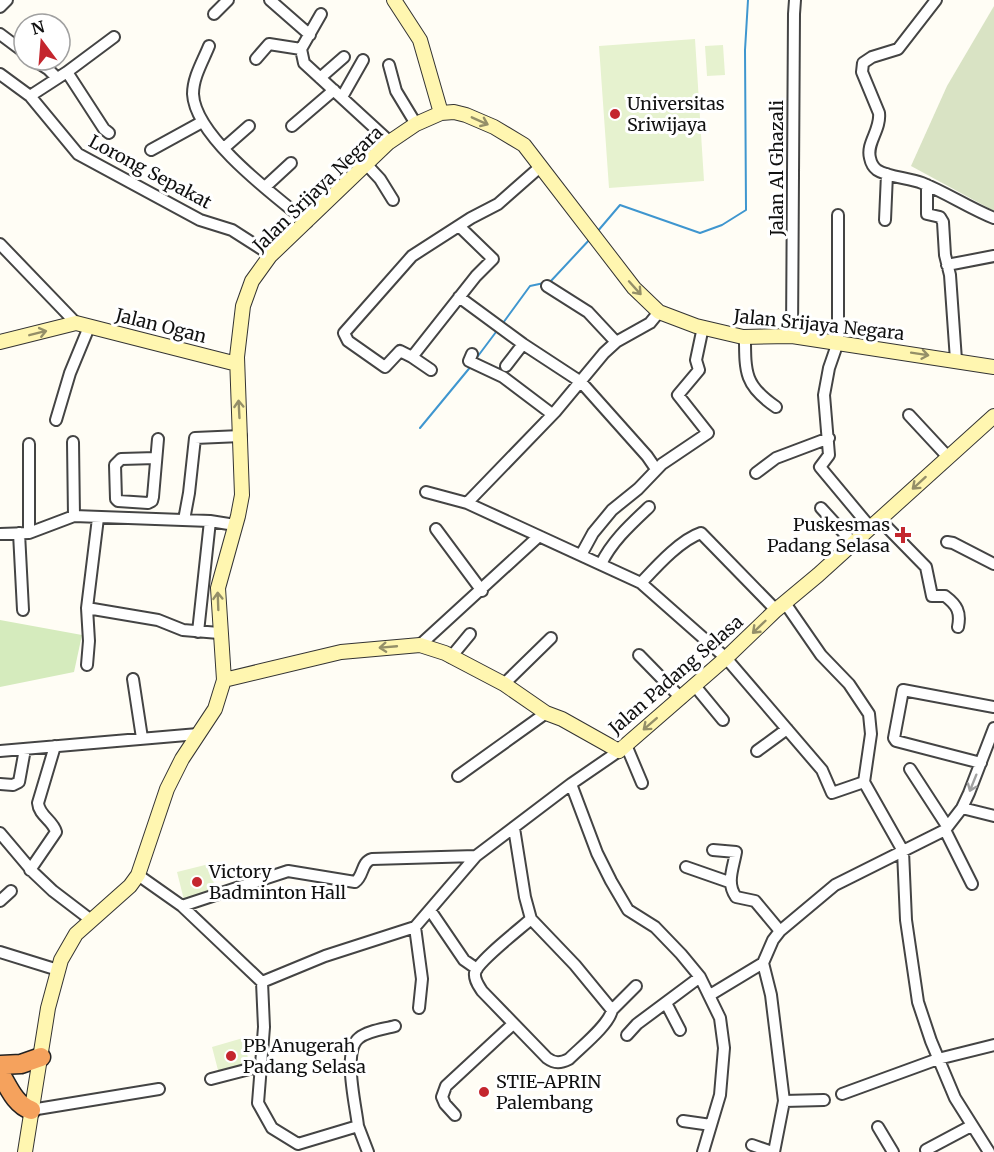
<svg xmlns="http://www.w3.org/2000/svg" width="994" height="1152" viewBox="0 0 994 1152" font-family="Merriweather,serif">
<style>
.green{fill:#d5ebbd}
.cemetery{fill:#d9e3c4}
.pitch{fill:#e6f2cf}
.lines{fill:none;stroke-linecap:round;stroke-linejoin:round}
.stream{stroke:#3f96cf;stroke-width:2}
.street-casing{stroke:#444;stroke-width:14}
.secondary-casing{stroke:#333;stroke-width:16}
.highway-casing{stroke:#222;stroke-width:21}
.street{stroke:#fff;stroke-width:10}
.secondary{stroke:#fff6b0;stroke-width:14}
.highway{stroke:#f5a25d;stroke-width:18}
.oneway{stroke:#948f68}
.oneway2{stroke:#a0a0a0}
.poi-dot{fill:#c4262e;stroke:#fff;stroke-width:2}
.labels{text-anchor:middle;stroke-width:6;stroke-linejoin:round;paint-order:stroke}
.poi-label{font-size:18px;fill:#111;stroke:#fff;text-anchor:start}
.street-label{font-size:18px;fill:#111;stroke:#fff}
</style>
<rect width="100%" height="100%" fill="#fffdf5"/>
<!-- green -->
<path class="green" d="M0,620L82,635L74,672L0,687Z"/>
<!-- cemetery -->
<path class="cemetery" d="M994,6V211L911,166L947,86Z"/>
<!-- pitch -->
<path class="pitch" d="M695,39L704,181L609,188L599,46Z
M723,45L725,75L707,76L705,46Z
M209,864L216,892L184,900L177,872Z
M243,1038L250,1066L219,1074L212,1047Z"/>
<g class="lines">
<!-- stream -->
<path class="stream" d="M597,232L620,205L700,233L722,225L746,210L745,50L748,0
M550,282L591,238
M503,323L530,286L544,283
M475,360L496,332
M420,428L472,365"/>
<!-- street casing -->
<g class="street-casing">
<path id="street" d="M270,0L310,35
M936,0L898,49L872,57L863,63L862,72L879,113C881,130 866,143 870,158C871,163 873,167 877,170C887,177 909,178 922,183C947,193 969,208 994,218
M0,7L7,0
M214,14L228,0
M321,14L301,49L304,63L390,142
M0,34L24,52
M209,46C203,61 193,77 193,94C195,137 275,196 307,222
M256,59L269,44L301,49
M34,60L48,69L57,78
M389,65L396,91L416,124
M67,72L104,129L109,133
M0,74L30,96L67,72L114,37
M320,78L344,57
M30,96L78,154L200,220L232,230L271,255
M342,97L363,60
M292,126L334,90
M224,148L249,126
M151,150L202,122
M366,164L380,179L393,200
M927,185V214L940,217L943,222L945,255L950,275L956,360
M265,187L291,163
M838,215V342L829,368L824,395L829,455L820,467L870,527
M885,220L887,174
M0,244L76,323
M947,265L994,256
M547,286L588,312L616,342
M459,297L523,344L581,382L647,456L656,469
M659,312L650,323L616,342L604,353L555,412L467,503L641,583L726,658L822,770L832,793L864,782
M792,336L794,14L795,0
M745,337C745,373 745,386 776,407
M472,354L469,361L503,377L552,414
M412,357L400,351L385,367L348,341L344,333L412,256L471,218L498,204L540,167
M506,366L523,344
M431,370L412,357L476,276L493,259L460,227
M909,415L948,457
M56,420L70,373L89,327
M73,442L74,516
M29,444V533
M156,458L121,459L115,465L116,499L118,501L148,503L152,501L153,497L158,439
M756,473L776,458L829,438
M426,492L467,503
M821,508L853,543
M879,519L926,567L932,596H945C957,605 961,612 958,627
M184,520L189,493L195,438L241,436
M436,529L482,591
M19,533L23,610
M0,534L29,533L74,516L210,521L235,525
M947,542L953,543L994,564
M581,555L593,533L612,510L638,489L662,464L708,433L678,395L699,370L696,360L703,327
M601,564C612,541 631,524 649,507
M641,583C656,567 680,540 701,533L776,610
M785,603L821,655L849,684L869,714L871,734L864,782L903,851L906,920L918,1002L931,1041L955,1098L989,1152
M87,608L158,620L183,630L219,633
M198,632L210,521
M420,645L539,536
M639,655L681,698
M451,657L470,634
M87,665L89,641L87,608L98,518
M133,679L142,738
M504,684L551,638
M695,686L723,720
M626,745L642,783
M0,751L198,734
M757,751L787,729
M981,763L896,741L894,738L903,690L994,707
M910,769L947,826
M458,776L546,713
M0,784L13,785L19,782L25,749
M571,784L597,853L611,881L628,910L655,927L681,954L700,977L720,1018L724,1048L720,1095L703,1152
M962,808L994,816
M514,828L525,897L531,919L575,965L612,1010C609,1025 581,1047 569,1059C561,1063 555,1064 547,1058L482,991C479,986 474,980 475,973C477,962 521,928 531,919
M945,830L972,884
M0,833L33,872L53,891L91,920
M713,850L736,852C733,869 726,883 736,897L755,901L780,931
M686,867L729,882
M30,870L56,832C53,820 39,816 38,803L55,746
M138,875L182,906L262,982L264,1027L258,1103L272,1128L298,1144L358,1126L368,1152
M0,901L11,891
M182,906L288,871L355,882C364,876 361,862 372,859L476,856
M430,910L464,960L477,969
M415,927L422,979L419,1008
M0,952L58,970
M262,982L325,956L415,927L476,856L571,784L619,751
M710,995L763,963
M666,1003L680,1030
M612,1010L636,986
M627,1035L637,1024L700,977
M211,1079L261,1066
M842,1094L938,1059L994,1045
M784,1101L824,1100
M31,1110L159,1089
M455,1115L445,1104L442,1097L446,1086L513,1024
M683,1121L711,1125
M358,1126C356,1106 342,1051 359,1038C367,1031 384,1029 395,1026
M878,1127L893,1152
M752,1145L772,1152
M926,1150L971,1126
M774,1152L784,1101L771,995L763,963L773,940L780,931L835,885L945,830L962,808L969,793L994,728"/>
</g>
<!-- secondary casing -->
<g class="secondary-casing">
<path id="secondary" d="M394,0L420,40L441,113
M0,342L76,323L237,364
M224,680L341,652L420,645L445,653L504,684L546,713L562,719L619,751L726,658L776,610L818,575L994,416
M25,1152L48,1008L61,960L76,934L130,886L138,875L167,789L182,759L215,709L224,680L218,588L238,516L242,495L237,357L243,306L252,281L270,256L388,143L416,124L441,113L454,112L466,115L494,127L524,145L634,288L659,312L696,326L743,337L792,336L994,367"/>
</g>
<!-- highway casing -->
<g class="highway-casing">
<path id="highway" d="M0,1065L21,1064L41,1057
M0,1073C8,1086 15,1105 31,1110"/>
</g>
<!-- street -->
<use href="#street" class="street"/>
<!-- secondary -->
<use href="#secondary" class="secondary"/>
<!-- highway -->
<use href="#highway" class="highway"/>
</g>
<!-- one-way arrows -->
<defs><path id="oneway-shaft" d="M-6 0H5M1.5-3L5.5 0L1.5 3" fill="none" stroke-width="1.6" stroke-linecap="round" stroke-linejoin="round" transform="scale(1.5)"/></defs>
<g class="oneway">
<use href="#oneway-shaft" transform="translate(480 121) rotate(24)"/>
<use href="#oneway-shaft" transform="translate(635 288) rotate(48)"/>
<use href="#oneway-shaft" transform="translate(38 333) rotate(-14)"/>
<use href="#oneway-shaft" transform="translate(920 354) rotate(9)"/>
<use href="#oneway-shaft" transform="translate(239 409) rotate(-93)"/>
<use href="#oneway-shaft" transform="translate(919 483) rotate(138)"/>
<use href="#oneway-shaft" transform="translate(218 601) rotate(-92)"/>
<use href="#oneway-shaft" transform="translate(759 627) rotate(136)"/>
<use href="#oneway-shaft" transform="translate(388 647) rotate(175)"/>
<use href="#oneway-shaft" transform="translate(650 724) rotate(139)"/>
</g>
<use class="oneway2" href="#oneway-shaft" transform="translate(973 783) rotate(112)"/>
<!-- markers -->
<g class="poi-dot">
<circle cx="615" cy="114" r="6"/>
<path d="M900 526h6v6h6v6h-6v6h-6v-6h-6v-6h6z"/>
<circle cx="197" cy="882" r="6"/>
<circle cx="231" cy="1056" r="6"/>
<circle cx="484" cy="1092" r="6"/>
</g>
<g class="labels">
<!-- poi labels -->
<g class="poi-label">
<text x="627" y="110">Universitas<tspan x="627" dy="21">Sriwijaya</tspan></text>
<text x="890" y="531" text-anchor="end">Puskesmas<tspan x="890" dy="21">Padang Selasa</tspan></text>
<text x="209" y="878">Victory<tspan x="209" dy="21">Badminton Hall</tspan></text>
<text x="243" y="1052">PB Anugerah<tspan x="243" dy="21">Padang Selasa</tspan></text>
<text x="496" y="1088">STIE-APRIN<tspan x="496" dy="21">Palembang</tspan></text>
</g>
<!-- street labels -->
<g class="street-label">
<text transform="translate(777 168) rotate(-90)" y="6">Jalan Al Ghazali</text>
<text transform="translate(150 172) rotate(28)" y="6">Lorong Sepakat</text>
<text transform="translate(318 189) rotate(-44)" y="6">Jalan Srijaya Negara</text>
<text transform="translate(819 325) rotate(6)" y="6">Jalan Srijaya Negara</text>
<text transform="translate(161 326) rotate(14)" y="6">Jalan Ogan</text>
<text transform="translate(676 675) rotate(-41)" y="6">Jalan Padang Selasa</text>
</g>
</g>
<!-- north arrow -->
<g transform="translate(42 42) rotate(344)"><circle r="28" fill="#ffffff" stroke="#a0a0a0" stroke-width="1.5"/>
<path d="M0-4.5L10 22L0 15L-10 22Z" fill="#c4262e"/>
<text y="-9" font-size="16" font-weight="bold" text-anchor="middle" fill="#111111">N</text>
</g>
</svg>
